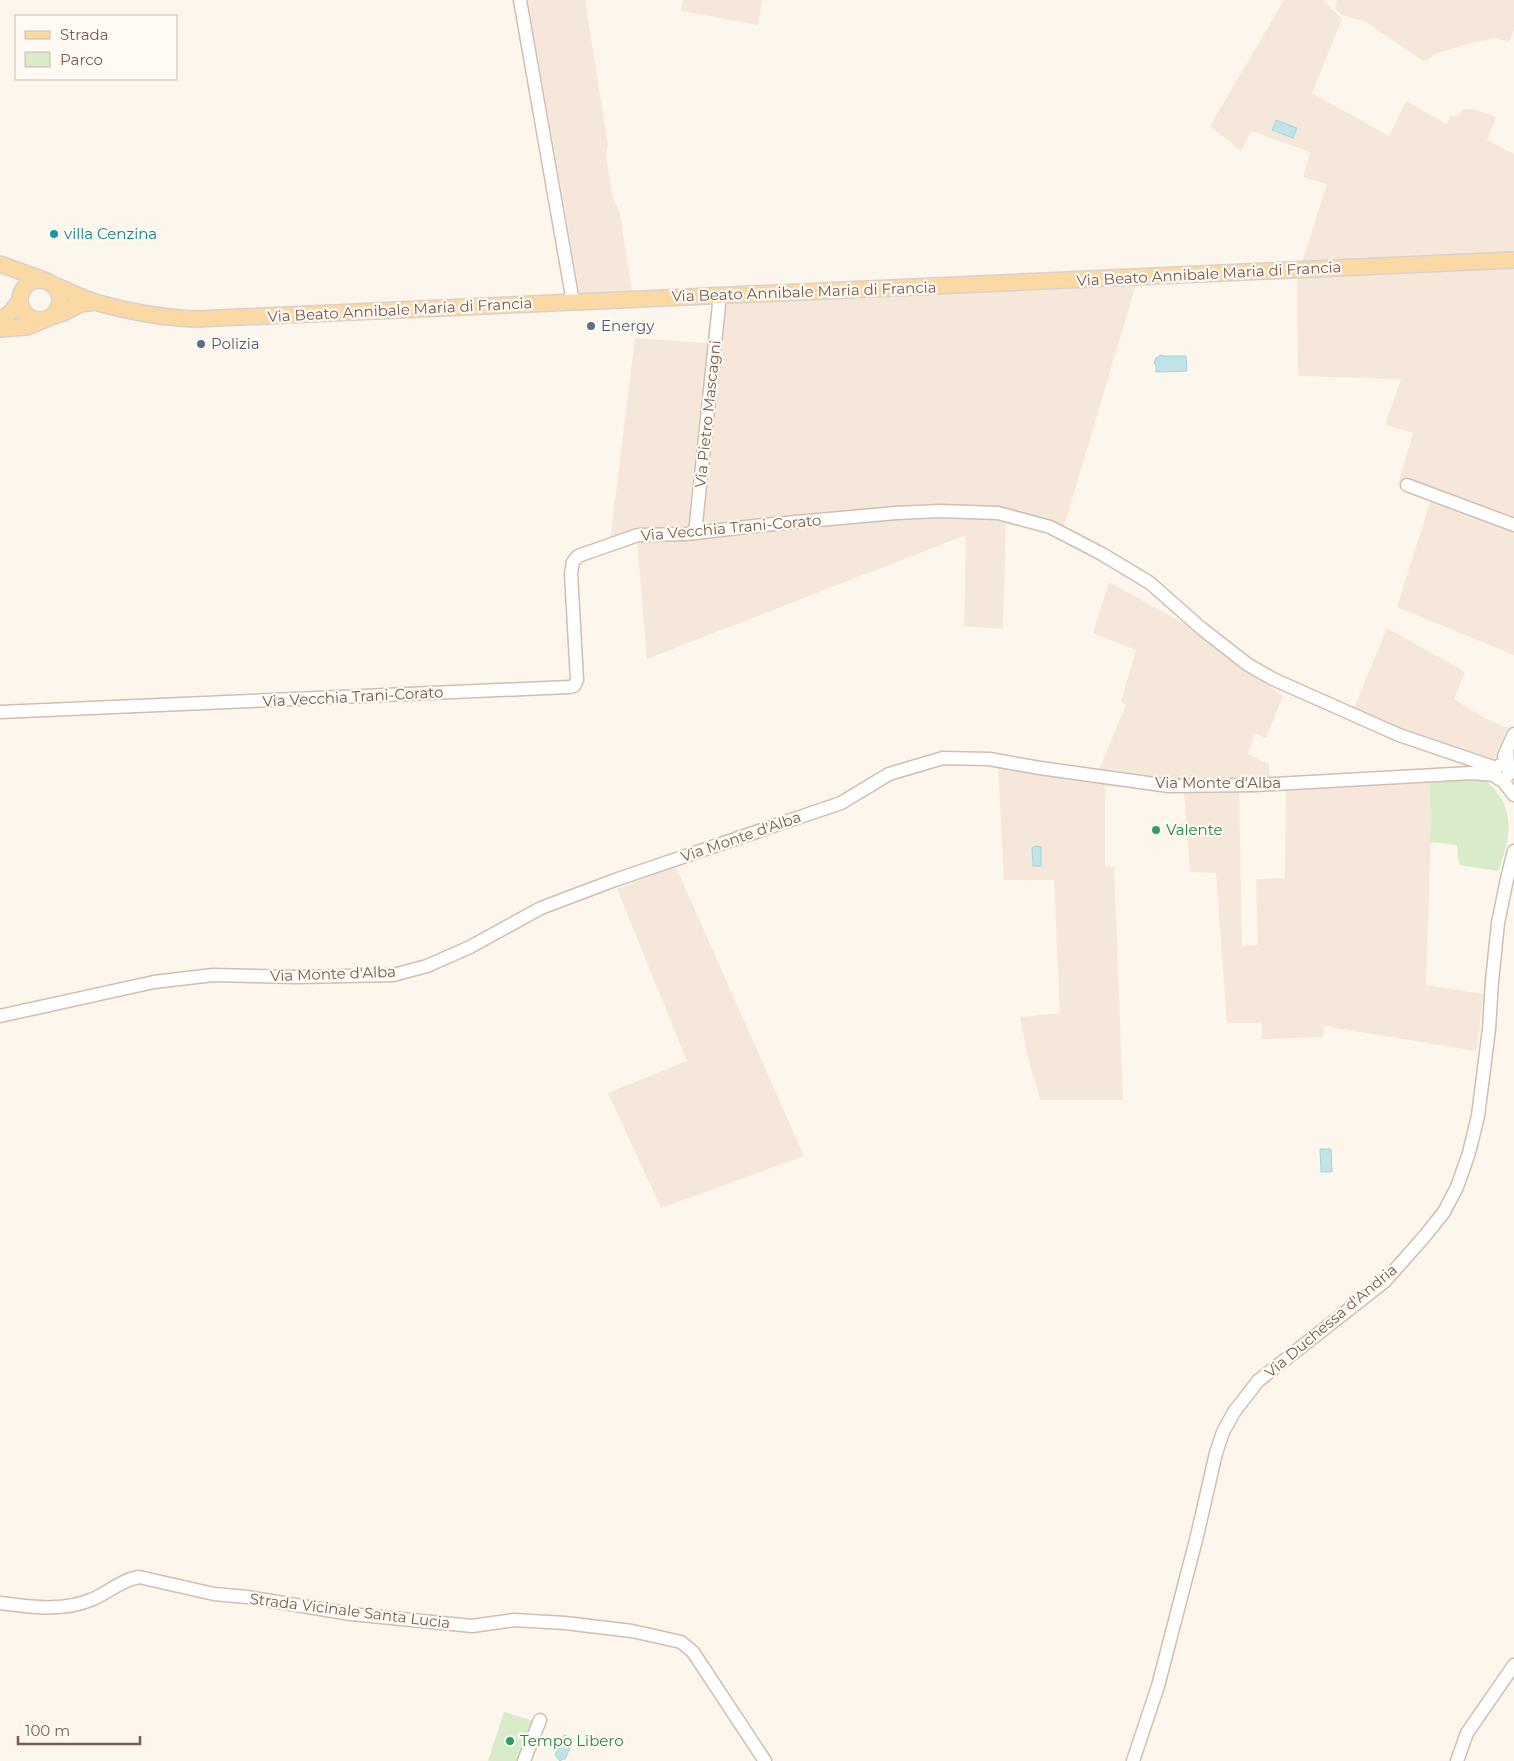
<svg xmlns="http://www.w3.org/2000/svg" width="1514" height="1761" viewBox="0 0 1514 1761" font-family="Montserrat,sans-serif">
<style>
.residential{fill:#f5e8da}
.green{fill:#d8ecc9}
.water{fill:#bfe3e8;stroke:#a5d3da}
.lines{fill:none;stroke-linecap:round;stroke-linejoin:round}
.minor-casing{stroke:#d1beb0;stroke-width:15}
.major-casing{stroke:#dad1cd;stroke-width:18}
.minor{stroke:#fff;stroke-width:12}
.major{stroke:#fbd9a5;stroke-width:15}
.culture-dot{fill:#0f9aa8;stroke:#fffaf3;stroke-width:2}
.service-dot{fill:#5c6f8a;stroke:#fffaf3;stroke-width:2}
.leisure-dot{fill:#2e9e5b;stroke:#fffaf3;stroke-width:2}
.labels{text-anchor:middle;stroke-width:4.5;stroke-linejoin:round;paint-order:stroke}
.culture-label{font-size:15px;fill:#0d838f;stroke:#fffaf3;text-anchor:start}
.street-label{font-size:15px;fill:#7a5c4d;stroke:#fffaf3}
.service-label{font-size:15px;fill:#4e5e75;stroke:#fffaf3;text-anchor:start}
.leisure-label{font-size:15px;fill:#27864d;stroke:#fffaf3;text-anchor:start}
</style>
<rect width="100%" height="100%" fill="#fdf6ec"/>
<!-- residential -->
<path class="residential" d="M528,0H585L608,145L606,156L613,198L620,213L632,291L580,295Z
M683,0H762L758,25L681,11Z
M1284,0H1323L1342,19L1312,93L1389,136L1406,101L1447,124L1450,116H1459L1462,109L1477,110L1496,117L1487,140L1514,154V252L1302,263L1327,184L1303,177L1310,152L1251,131L1241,151L1210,126Z
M1337,0H1514V30L1509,42L1496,38L1474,42L1435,54L1428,60L1423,61L1366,22L1342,15L1335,8Z
M1514,269V655L1397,607L1433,493L1399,481L1413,433L1385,425L1401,379L1298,376L1297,276Z
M1136,284L1064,527L1006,513L1003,629L964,626L966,535L647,659L637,539L610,541L635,338L706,343L714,300Z
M1109,582L1183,623L1283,696L1266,738L1255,734L1248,754L1269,764L1270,781L1239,784L1242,946L1258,945L1256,879L1285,878L1286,791L1343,783L1429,780L1431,825L1426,985L1484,994L1476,1051L1324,1026L1323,1037L1262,1039V1023H1227L1216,873L1190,872L1184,791L1105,786V867H1114L1123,1100H1040L1028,1057L1020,1017L1060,1013L1054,880H1004L998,764L1098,772L1126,705L1121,702L1136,650L1093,633Z
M1387,628L1465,672L1454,699L1484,718L1508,728L1494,761L1352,713Z
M675,865L804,1156L661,1208L608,1093L687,1061L617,889Z"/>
<!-- green -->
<path class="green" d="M1484,779C1514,804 1514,832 1498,871L1459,865L1457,845L1429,842L1431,825L1429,780Z
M504,1712L534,1721L518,1761H488Z"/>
<!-- water -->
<path class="water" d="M1276,120L1297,128L1293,138L1272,130Z
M1161,355L1164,356H1186L1187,371L1156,372V365L1154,363L1156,358Z
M1035,846L1041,847V866H1033L1032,848Z
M1320,1149H1331L1332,1172H1321Z
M564,1735L574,1739L565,1759H563L560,1761L555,1755Z"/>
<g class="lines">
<!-- minor casing -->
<g class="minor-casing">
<path id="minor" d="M520,0L573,302
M1407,485L1514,525
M695,533L720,295
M0,712L569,687L574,686L577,680L571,573L573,562L578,556L638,535L687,534L763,525L896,513L940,511L998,513L1050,527L1102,554L1150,583L1201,628L1247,664L1273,679L1399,735L1496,768
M1507,750L1509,774L1504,780L1499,779L1495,776L1496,768L1500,765H1505L1509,768
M1504,756L1514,734
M1502,780L1514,795
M0,1016L154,982L213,975L296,977L393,975L427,966L470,947L541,908L615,880L841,803L889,774L943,758L989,759L1040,768L1169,786L1255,785L1471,773L1495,775
M0,1603C32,1607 63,1612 93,1599C109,1592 121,1580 139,1577L214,1594L247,1597L351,1614L472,1626L514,1620L565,1623L632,1631L681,1642L693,1652L765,1761
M524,1761L540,1720
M1133,1761L1158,1686L1197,1536L1216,1453L1223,1432L1234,1412L1258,1381L1385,1281L1424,1237L1444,1212L1457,1187L1469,1153L1478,1116L1489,1029L1492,981L1498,923L1507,879L1514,851
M1457,1761L1467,1733L1514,1665"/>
</g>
<!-- major casing -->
<g class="major-casing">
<path id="major" d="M0,264L44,280
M20 300a20 20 0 1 1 40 0a20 20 0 1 1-40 0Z
M51,284C67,290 82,298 98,303C131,312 163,318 197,319L1514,260
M51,317L66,312L80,304L96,302
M0,321L11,312L20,301
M0,329L27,327L44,320"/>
</g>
<!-- minor -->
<use href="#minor" class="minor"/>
<!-- major -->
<use href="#major" class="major"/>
</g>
<!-- markers -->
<circle class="culture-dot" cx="54" cy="234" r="5"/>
<g class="service-dot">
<circle cx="591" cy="326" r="5"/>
<circle cx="201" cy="344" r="5"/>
</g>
<g class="leisure-dot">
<circle cx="1156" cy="830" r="5"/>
<circle cx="510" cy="1741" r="5"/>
</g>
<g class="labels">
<!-- culture labels -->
<g class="culture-label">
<text x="64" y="239">villa Cenzina</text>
</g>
<!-- street labels -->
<g class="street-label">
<text transform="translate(1209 274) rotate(-3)" y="5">Via Beato Annibale Maria di Francia</text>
<text transform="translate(804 292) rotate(-2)" y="5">Via Beato Annibale Maria di Francia</text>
<text transform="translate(400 310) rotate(-3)" y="5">Via Beato Annibale Maria di Francia</text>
<text transform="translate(708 414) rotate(-84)" y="5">Via Pietro Mascagni</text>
<text transform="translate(731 528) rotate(-5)" y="5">Via Vecchia Trani-Corato</text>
<text transform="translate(353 697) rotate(-3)" y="5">Via Vecchia Trani-Corato</text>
<text x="1218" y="788">Via Monte d'Alba</text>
<text transform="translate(741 837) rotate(-19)" y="5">Via Monte d'Alba</text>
<text transform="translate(333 974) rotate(-2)" y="5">Via Monte d'Alba</text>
<text transform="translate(1331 1321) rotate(-40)" y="5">Via Duchessa d'Andria</text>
<text transform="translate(350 1611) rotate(7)" y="5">Strada Vicinale Santa Lucia</text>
</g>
<!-- service labels -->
<g class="service-label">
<text x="601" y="331">Energy</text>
<text x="211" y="349">Polizia</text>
</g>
<!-- leisure labels -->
<g class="leisure-label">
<text x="1166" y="835">Valente</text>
<text x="520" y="1746">Tempo Libero</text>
</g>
</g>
<!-- legend -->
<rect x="15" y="15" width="162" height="65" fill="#fffaf3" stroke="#cabbb1"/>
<rect x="25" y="31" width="25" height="8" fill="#fbd9a5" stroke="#cabbb1"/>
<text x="60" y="40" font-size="15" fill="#7a5c4d">Strada</text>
<rect x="25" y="52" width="25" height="15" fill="#d8ecc9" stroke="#cabbb1"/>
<text x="60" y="65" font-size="15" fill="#7a5c4d">Parco</text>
<!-- scale -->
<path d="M18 1736v8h122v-8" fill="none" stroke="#7a5c4d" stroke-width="2.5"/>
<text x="25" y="1736" font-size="15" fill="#7a5c4d" stroke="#fffaf3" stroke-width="4" paint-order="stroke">100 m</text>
</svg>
